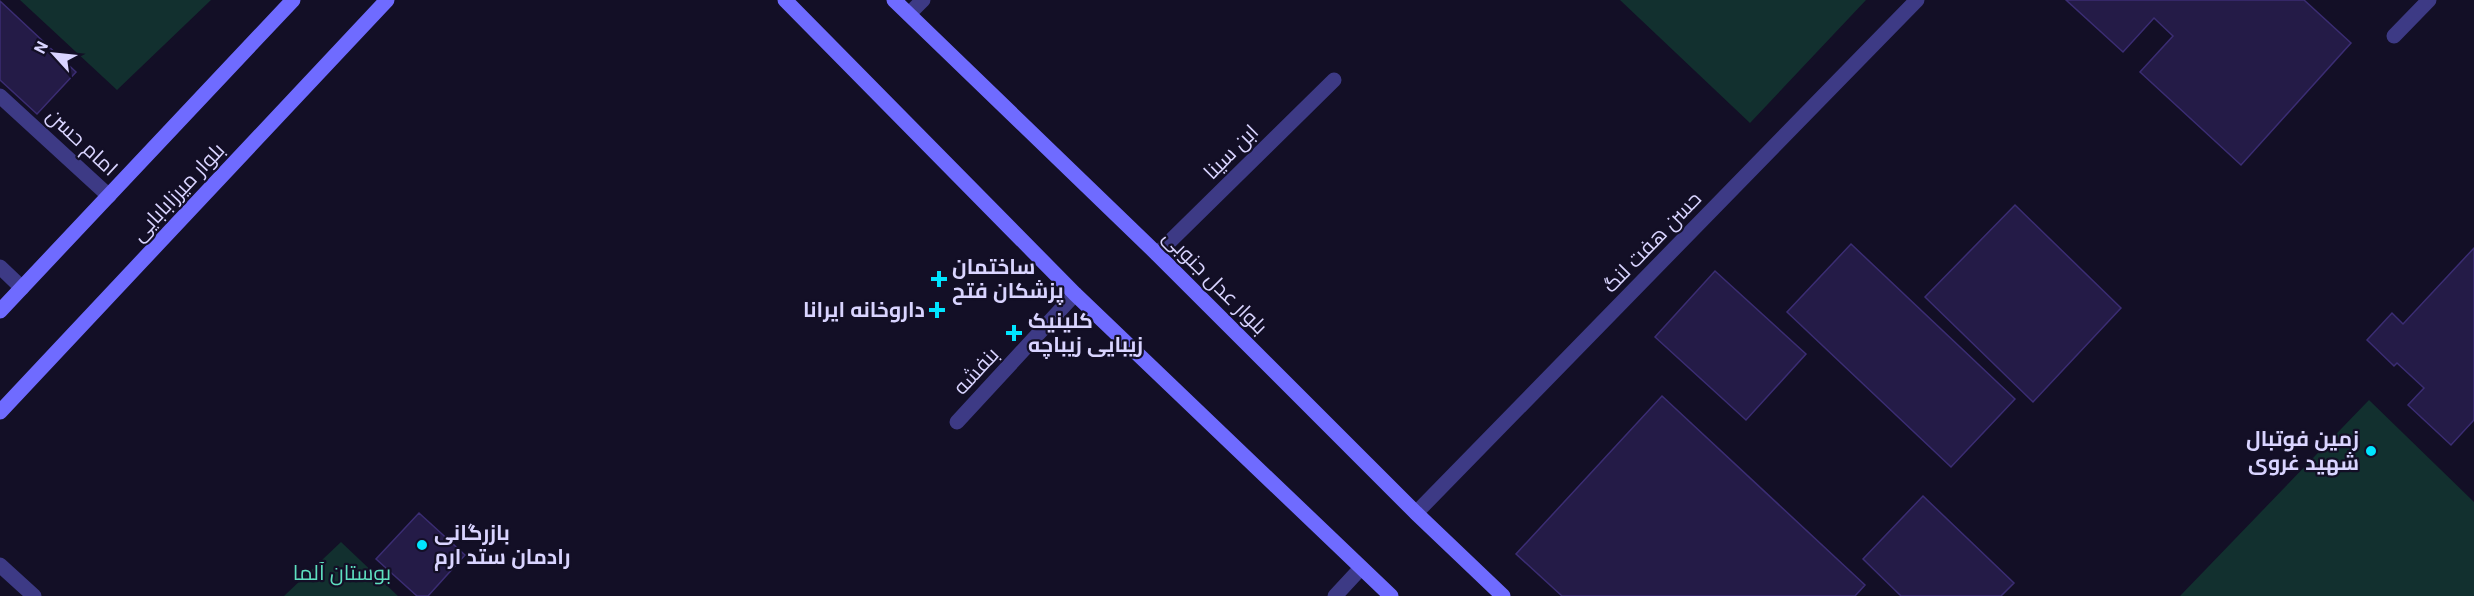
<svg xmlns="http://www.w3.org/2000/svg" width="2474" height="596" viewBox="0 0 2474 596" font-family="Roboto,Cairo,sans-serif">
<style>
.green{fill:#12302f}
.building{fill:#241b47;stroke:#3b2d73;stroke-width:1.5}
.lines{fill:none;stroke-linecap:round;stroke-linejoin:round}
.minor{stroke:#3d3a85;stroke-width:15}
.secondary{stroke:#6f6bff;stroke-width:15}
.poi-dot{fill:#00e5ff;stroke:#130f26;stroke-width:2}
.labels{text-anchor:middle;stroke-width:4.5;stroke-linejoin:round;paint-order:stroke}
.street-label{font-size:21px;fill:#d9d4ff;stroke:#130f26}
.poi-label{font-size:21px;font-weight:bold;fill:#d9d4ff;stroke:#130f26;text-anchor:start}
.park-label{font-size:21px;fill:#5fe0c0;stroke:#130f26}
</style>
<rect width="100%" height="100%" fill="#130f26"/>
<!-- green -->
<path class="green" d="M20,0H211L117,90Z
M1620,0H1866L1750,123Z
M2369,400L2474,502V596H2180Z
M341,542L398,596H284Z"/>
<!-- building -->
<path class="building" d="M2066,0H2304L2351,43L2241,165L2140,72L2173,36L2154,18L2123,52Z
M0,1L76,72L37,114L0,80Z
M2015,205L2121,308L2033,402L1925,297Z
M1851,244L2015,399L1951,467L1787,312Z
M2474,248V420L2451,445L2408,405L2424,388L2397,363L2394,366L2367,340L2392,313L2403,324Z
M1715,271L1806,354L1746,420L1655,337Z
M1662,396L1865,585L1855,596H1562L1516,554Z
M1923,496L2014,583L2001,596H1901L1863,559Z
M419,513L465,555L428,596H417L376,559Z"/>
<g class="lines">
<!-- minor -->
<path class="minor" d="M909,14L923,0
M2394,36L2429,0
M0,96L109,196
M1157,254L1334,80
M0,267L22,288
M957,422L1075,294
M1416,513L1917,0
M0,565L34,596
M1335,596L1361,568"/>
<!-- secondary -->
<path class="secondary" d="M785,0L1075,294L1391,596
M894,0L1157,254L1416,513L1503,596
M0,311L293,0
M0,412L387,0"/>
</g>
<!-- markers -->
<g class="poi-dot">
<path d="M936 270h6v6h6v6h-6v6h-6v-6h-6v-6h6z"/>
<path d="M934 301h6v6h6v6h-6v6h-6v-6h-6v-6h6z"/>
<path d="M1011 324h6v6h6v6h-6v6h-6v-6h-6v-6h6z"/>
<circle cx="2371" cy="451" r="6"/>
<circle cx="422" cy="545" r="6"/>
</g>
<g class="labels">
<!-- street labels -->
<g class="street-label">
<text transform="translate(82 142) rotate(43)" y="7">امام حسن</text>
<text transform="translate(1231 152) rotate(-45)" y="7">ابن سینا</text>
<text transform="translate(178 192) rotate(-47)" y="7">بلوار میرزابابایی</text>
<text transform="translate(1652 242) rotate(-46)" y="7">حسن هفت لنگ</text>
<text transform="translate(1215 282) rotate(45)" y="7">بلوار عدل جنوبی</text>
<text transform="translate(976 371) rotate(-47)" y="7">بنفشه</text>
</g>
<!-- poi labels -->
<g class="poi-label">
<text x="952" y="274">ساختمان<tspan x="952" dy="24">پزشکان فتح</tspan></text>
<text x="925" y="317" text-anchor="end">داروخانه ایرانا</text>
<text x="1028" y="328">کلینیک<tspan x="1028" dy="24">زیبایی زیباچه</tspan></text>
<text x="2359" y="446" text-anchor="end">زمین فوتبال<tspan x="2359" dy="24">شهید غروی</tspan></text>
<text x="434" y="540">بازرگانی<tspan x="434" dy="24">رادمان ستد ارم</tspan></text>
</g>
<!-- park labels -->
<g class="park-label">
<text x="342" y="580">بوستان آلما</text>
</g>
</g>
<!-- north arrow -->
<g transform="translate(54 54) rotate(297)" stroke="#130f26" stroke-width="4.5" paint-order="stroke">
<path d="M0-4.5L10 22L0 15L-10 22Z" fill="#d9d4ff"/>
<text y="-9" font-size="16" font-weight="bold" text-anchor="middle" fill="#d9d4ff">N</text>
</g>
</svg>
